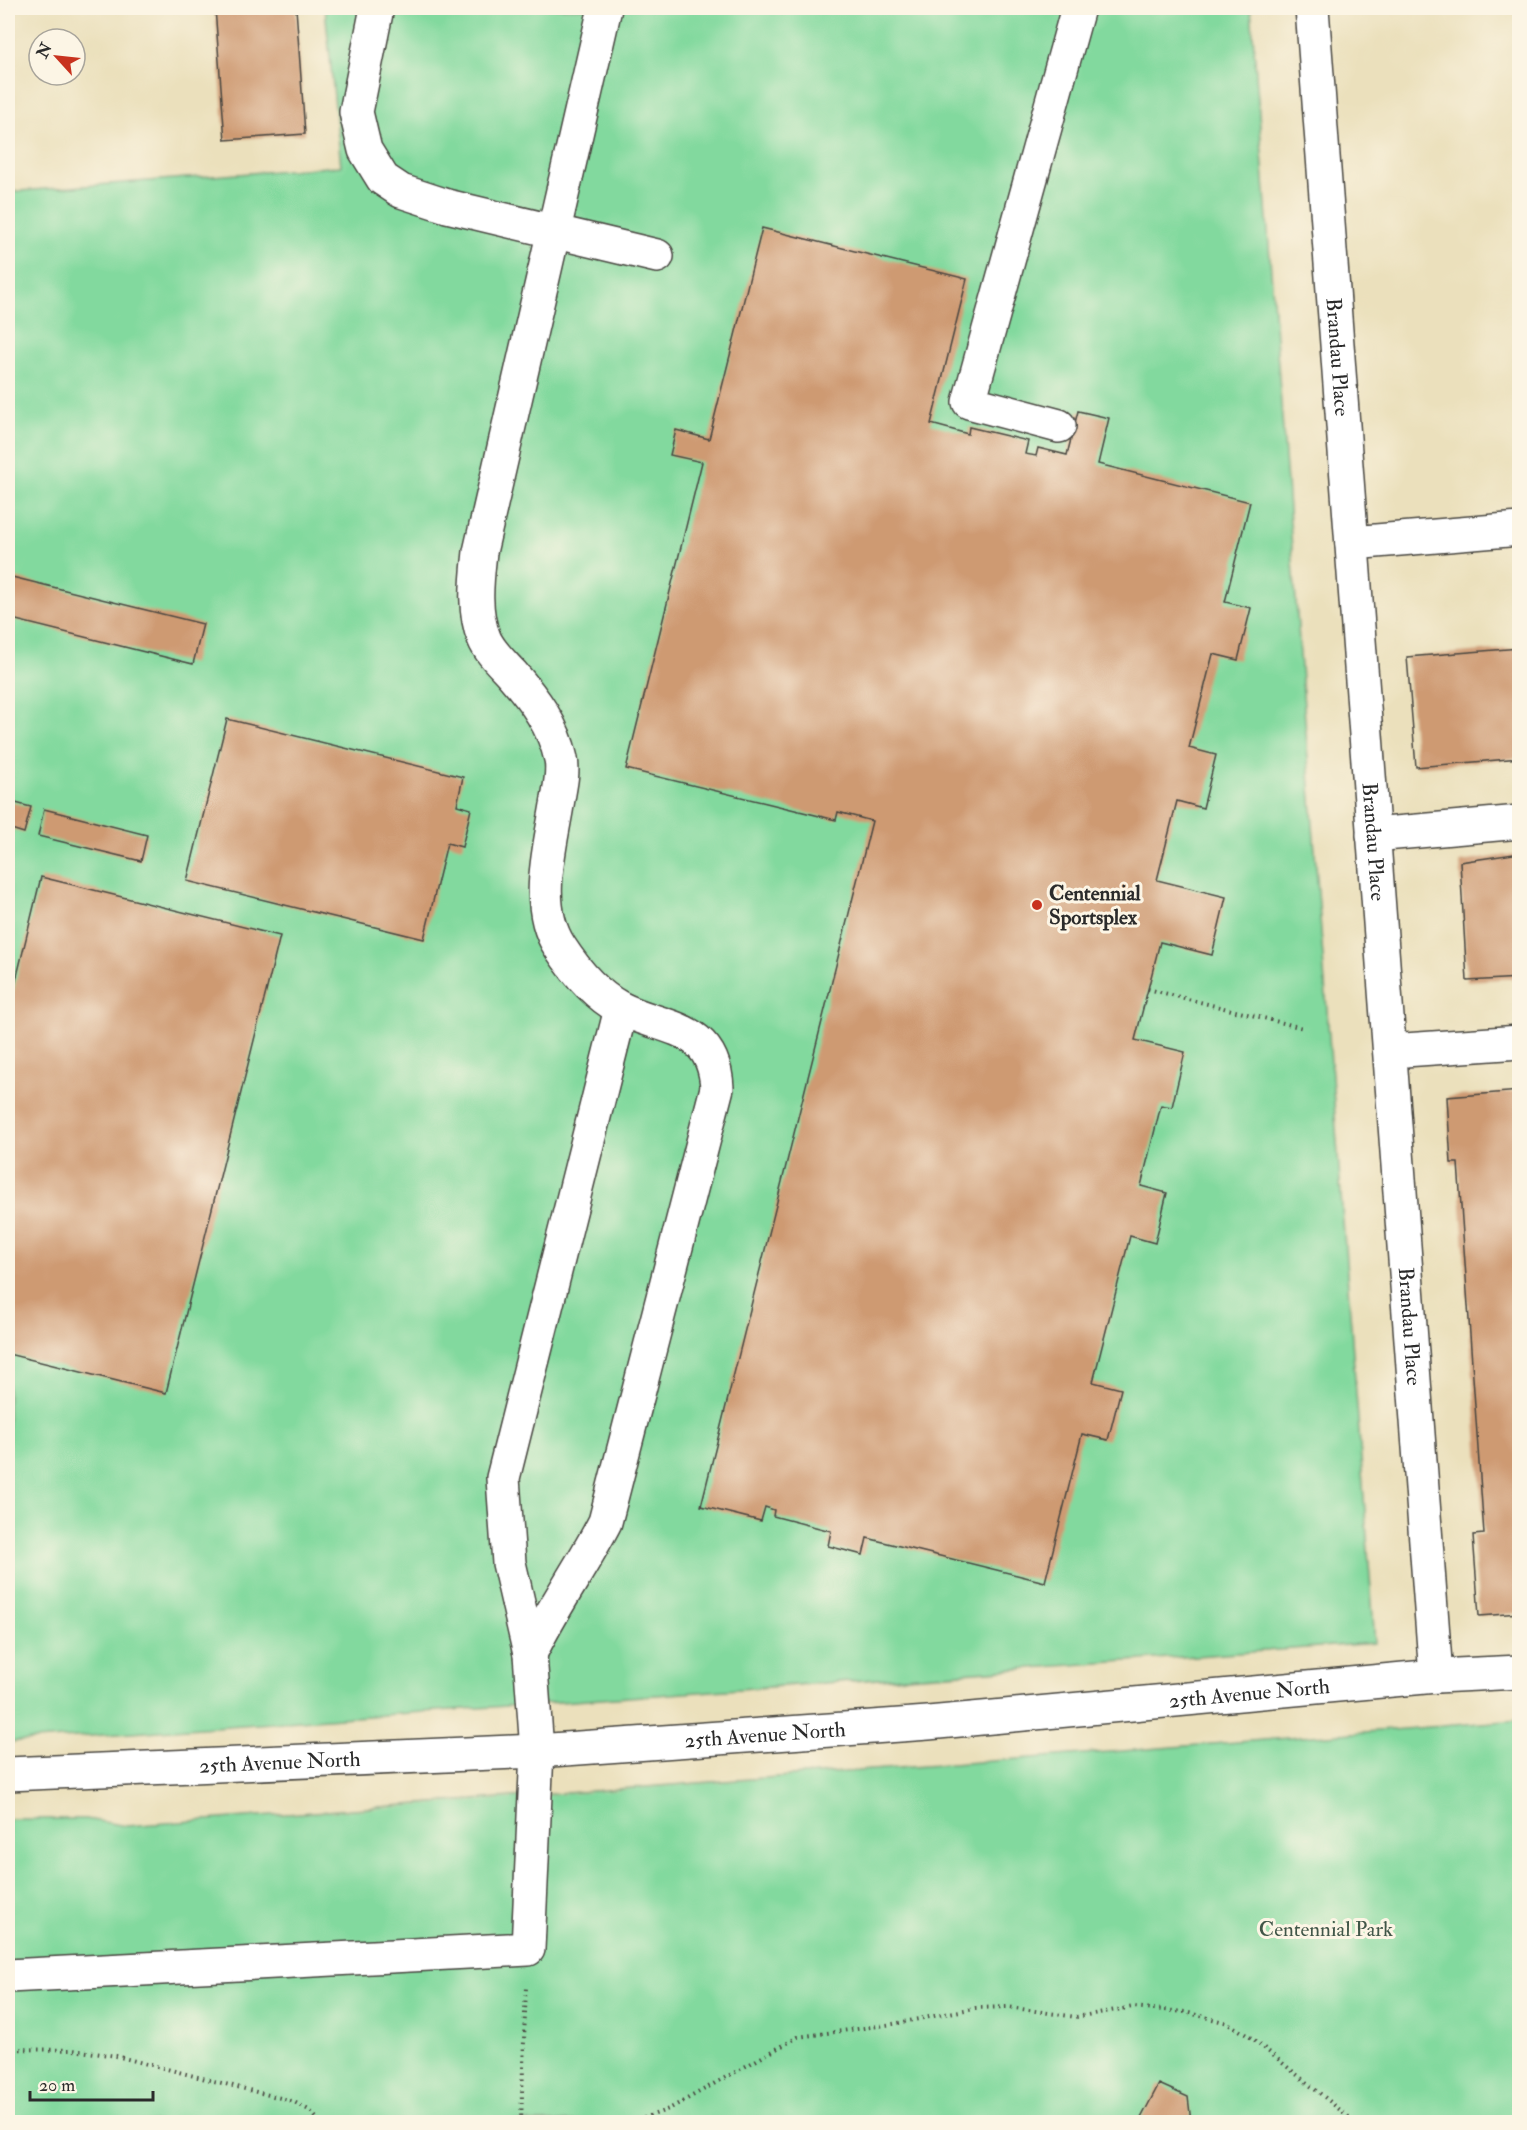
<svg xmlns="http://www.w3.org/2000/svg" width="1527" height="2130" viewBox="0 0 1527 2130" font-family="'IM FELL Double Pica',serif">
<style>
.green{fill:#82d99e;stroke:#568264;stroke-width:1.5}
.building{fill:#ce9a72}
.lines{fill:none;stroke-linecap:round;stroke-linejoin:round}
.minor-casing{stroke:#484641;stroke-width:36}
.path{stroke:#484641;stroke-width:4;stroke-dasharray:1.5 4.5;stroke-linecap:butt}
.minor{stroke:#fff;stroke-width:33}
.poi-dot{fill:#c8321e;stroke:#fcf5e5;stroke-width:2}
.labels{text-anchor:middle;stroke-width:6;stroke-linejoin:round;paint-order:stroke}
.street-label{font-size:21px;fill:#2b2b2b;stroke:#fcf5e5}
.poi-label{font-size:21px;font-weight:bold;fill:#2b2b2b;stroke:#fcf5e5;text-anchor:start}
.park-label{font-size:21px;fill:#415648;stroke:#fcf5e5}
</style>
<rect width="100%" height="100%" fill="#fcf5e5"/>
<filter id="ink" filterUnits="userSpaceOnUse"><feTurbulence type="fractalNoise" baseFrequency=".0167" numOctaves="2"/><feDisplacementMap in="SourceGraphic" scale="12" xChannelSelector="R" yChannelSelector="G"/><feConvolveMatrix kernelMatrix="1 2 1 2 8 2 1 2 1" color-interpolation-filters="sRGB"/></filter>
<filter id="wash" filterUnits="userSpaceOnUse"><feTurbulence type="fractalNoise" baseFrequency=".008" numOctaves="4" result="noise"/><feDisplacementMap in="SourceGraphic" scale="24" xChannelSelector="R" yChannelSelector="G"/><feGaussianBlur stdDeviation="1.35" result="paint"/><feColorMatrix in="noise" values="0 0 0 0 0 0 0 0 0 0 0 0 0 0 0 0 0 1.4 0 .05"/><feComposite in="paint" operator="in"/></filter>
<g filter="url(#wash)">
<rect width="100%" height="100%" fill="#ebe0bc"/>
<!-- green -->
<path class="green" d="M325,8H1251L1375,1643L8,1742V192L341,166Z
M1519,1720V2122H8V1819H86L127,1826C591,1795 1055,1755 1519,1720Z"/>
<g id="blocks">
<!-- building -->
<path class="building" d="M215,8H296L305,134L225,140Z
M762,228L967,279L931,424L968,434L969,427L1028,441L1025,454L1036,456L1038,448L1067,455L1078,411L1109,418L1098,464L1250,502L1225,602L1251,608L1238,660L1213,654L1189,748L1216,755L1203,808L1177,801L1157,880L1226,897L1212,955L1160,942L1135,1040L1185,1052L1172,1107L1161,1105L1141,1186L1167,1193L1155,1243L1130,1236L1093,1382L1121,1389L1108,1440L1082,1434L1045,1582L867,1538L863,1555L828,1546L831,1531L773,1516L774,1510L765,1507L761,1521L701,1506L872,821L838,812L836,820L626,769L702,462L670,455L676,430L709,439Z
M8,576L203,624L193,664L8,618Z
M1520,648V758L1416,767L1407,657Z
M227,719L463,777L457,805L471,809L467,826L462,847L447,843L424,939L187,881Z
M8,801L31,807L24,833L8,828Z
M44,809L147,835L141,861L38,836Z
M1520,853V978L1467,981L1460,862Z
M41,877L280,936L166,1393L8,1354V1013Z
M1520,1091V1613L1479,1616L1473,1535L1484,1534L1458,1163H1451L1447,1097Z
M1159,2084L1188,2097L1191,2122H1139Z"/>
</g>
</g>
<g filter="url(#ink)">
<use href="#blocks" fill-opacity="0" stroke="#484641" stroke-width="1.5"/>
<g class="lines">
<!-- minor casing -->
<g class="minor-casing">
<g id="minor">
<path d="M377,8L356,112L365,150L383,179L401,191L447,206L657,256"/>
<path id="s1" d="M1312,8L1436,1676"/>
<path d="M1059,426L969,402L1078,8"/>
<path d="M1352,543L1520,529"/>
<path d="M1373,835L1520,822"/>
<path d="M1390,1051L1520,1042"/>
<path d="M530,1654C552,1608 582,1567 605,1522L717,1088C714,1023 662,1030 620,1008C596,995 575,970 560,947C533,906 550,849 557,805C559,790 564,774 561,759C554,726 534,699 512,674C502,663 489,651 484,638C473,611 477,580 480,552L605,8"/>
<path id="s2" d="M8,1774L537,1751L928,1723L1436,1676L1520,1672"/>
<path d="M8,1976L528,1949L537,1751L530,1654L509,1563L503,1478L621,1009"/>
</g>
</g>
<!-- path -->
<path class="path" d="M1148,989L1303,1028
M8,2049L73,2050L116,2056L292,2101L309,2110L320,2122
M521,2122L526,1986
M620,2122L644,2118L669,2109L798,2037L893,2024L975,2008L1008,2007L1076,2017L1133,2007L1185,2012L1228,2023L1253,2039L1355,2122"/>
<!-- minor -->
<use href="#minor" class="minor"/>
</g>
</g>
<!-- markers -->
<circle class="poi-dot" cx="1037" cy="905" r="6"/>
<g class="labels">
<!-- street labels -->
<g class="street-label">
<text dy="7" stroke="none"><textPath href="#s1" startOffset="350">Brandau Place</textPath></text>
<text dy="7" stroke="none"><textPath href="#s1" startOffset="836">Brandau Place</textPath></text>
<text dy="7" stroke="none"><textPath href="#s1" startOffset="1322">Brandau Place</textPath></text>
<text dy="7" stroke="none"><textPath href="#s2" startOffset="1244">25th Avenue North</textPath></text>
<text dy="7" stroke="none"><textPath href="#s2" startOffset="758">25th Avenue North</textPath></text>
<text dy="7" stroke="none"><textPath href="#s2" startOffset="272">25th Avenue North</textPath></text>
</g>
<!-- poi labels -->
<g class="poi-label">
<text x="1049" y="900">Centennial<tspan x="1049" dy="24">Sportsplex</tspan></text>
</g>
<!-- park labels -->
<g class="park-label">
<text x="1326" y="1936">Centennial Park</text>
</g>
</g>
<!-- margin -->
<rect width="1527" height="2130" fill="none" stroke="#fcf5e5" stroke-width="30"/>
<!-- north arrow -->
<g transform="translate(57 57) rotate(297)"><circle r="28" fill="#fcf5e5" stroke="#a8a49b" stroke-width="1.5"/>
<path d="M0-4.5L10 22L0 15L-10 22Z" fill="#c8321e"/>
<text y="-9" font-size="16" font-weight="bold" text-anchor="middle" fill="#2b2b2b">N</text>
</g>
<!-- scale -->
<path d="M30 2091v9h123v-9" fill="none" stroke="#2b2b2b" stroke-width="3"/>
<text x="39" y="2091" font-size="18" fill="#2b2b2b" stroke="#fcf5e5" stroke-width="4.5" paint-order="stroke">20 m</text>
</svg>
